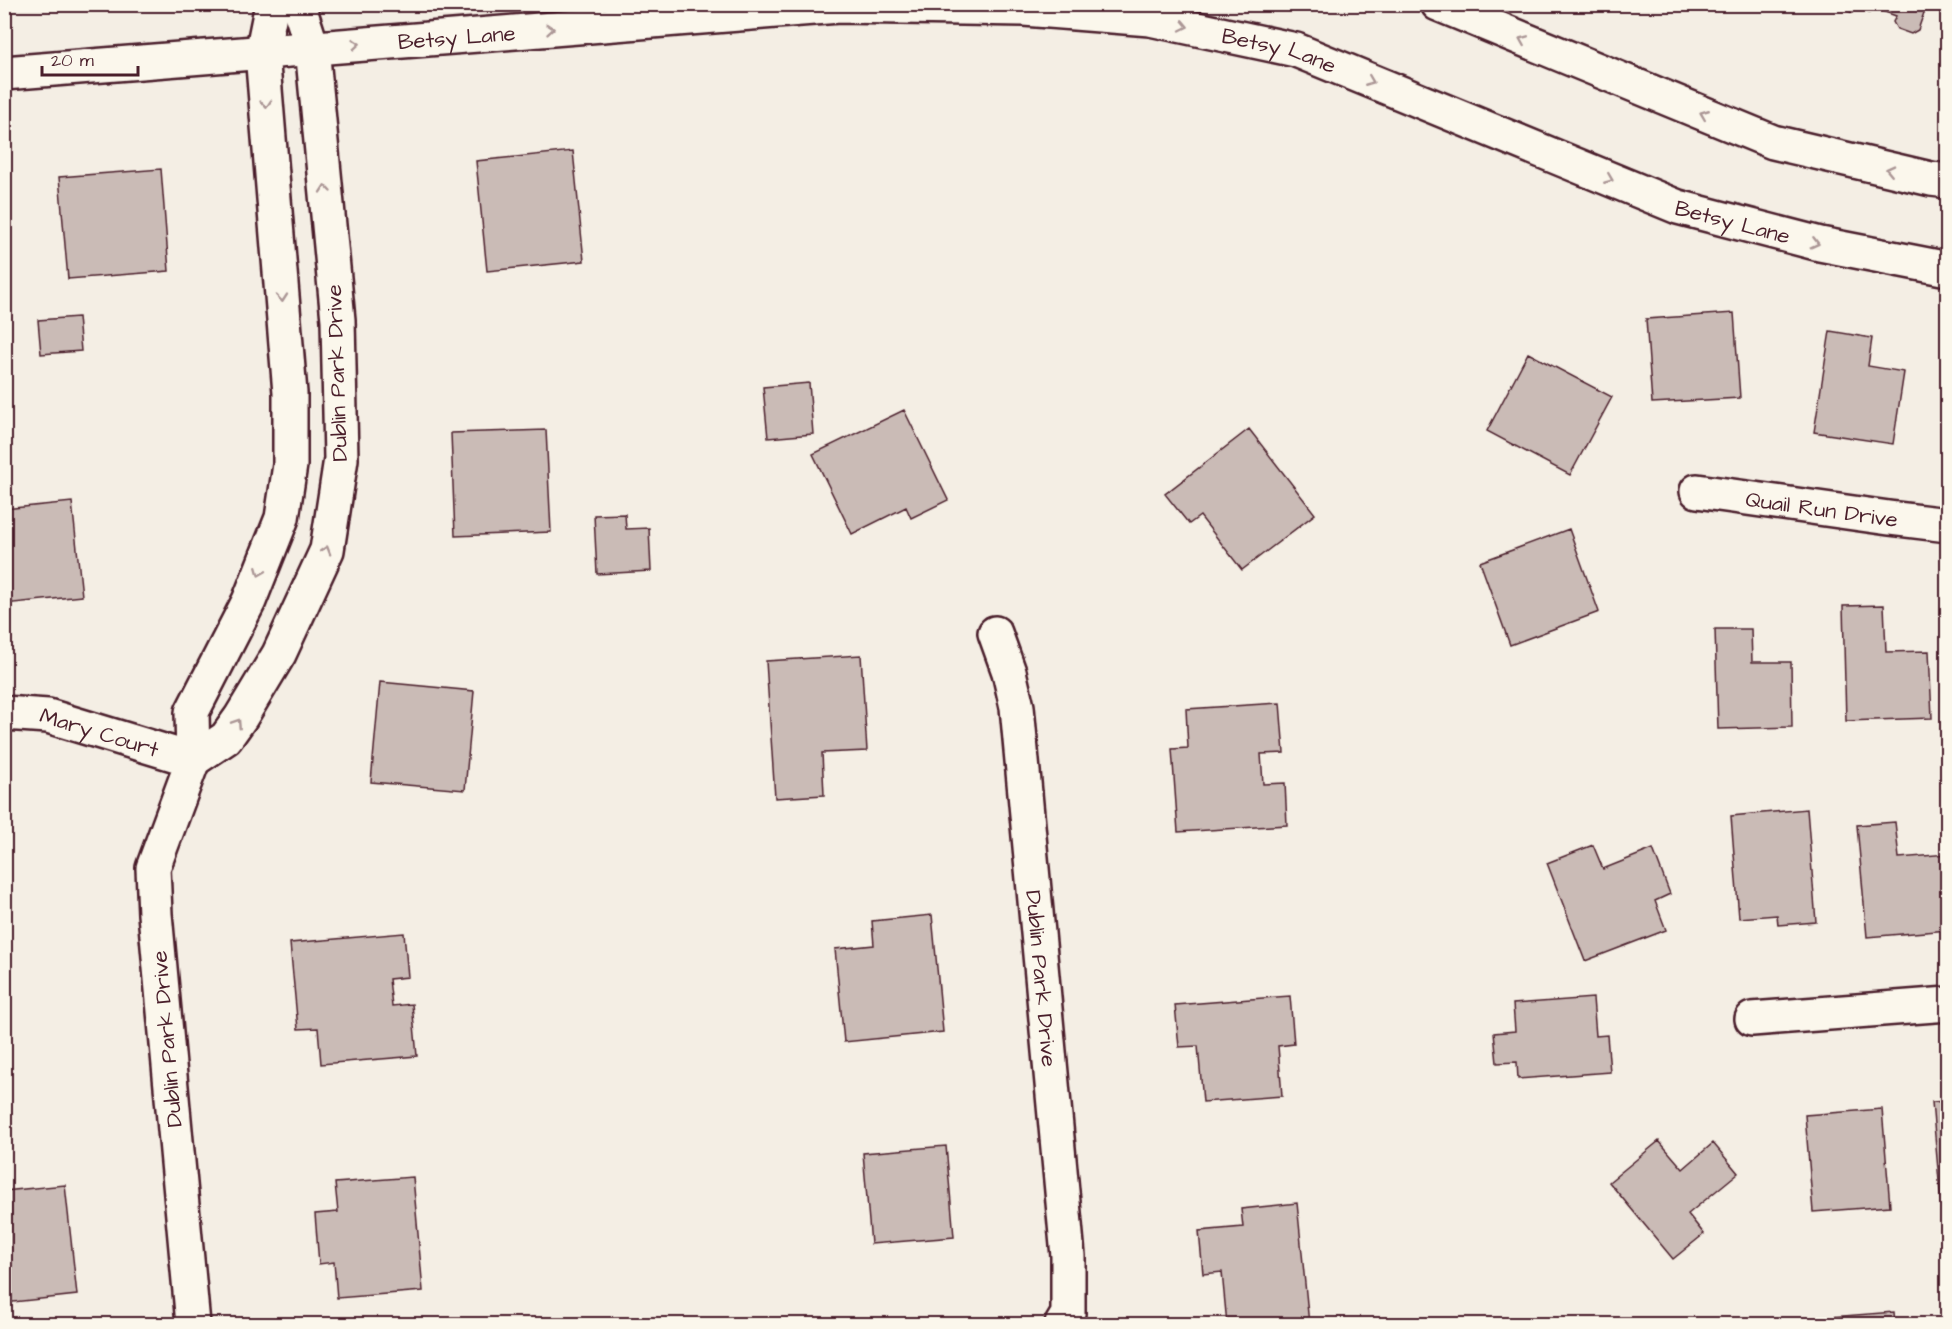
<svg xmlns="http://www.w3.org/2000/svg" width="1952" height="1329" viewBox="0 0 1952 1329" font-family="'Architects Daughter',sans-serif">
<style>
.building{fill:#cabbb6;stroke:#4a1f2b;stroke-width:1.5}
.lines{fill:none;stroke-linecap:round;stroke-linejoin:round}
.minor-casing{stroke:#4a1f2b;stroke-width:38}
.major-casing{stroke:#4a1f2b;stroke-width:38}
.minor{stroke:#fbf7ec;stroke-width:33}
.major{stroke:#fbf7ec;stroke-width:33}
.oneway{stroke:#ab9695}
.labels{text-anchor:middle;stroke-width:4.5;stroke-linejoin:round;paint-order:stroke}
.street-label{font-size:22px;fill:#4a1f2b;stroke:#fbf7ec}
</style>
<rect width="100%" height="100%" fill="#f4eee4"/>
<filter id="ink" filterUnits="userSpaceOnUse"><feTurbulence type="fractalNoise" baseFrequency=".0167" numOctaves="2"/><feDisplacementMap in="SourceGraphic" scale="12" xChannelSelector="R" yChannelSelector="G"/><feConvolveMatrix kernelMatrix="1 2 1 2 8 2 1 2 1" color-interpolation-filters="sRGB"/></filter>
<g filter="url(#ink)">
<!-- building -->
<path class="building" d="M1830,4H1927L1918,30L1911,34L1897,29L1893,22L1896,16L1871,7L1869,13L1855,7L1853,13Z
M573,151L584,261L487,271L476,161Z
M161,169L169,271L68,279L59,177Z
M1734,313L1740,398L1652,403L1646,319Z
M78,317L81,351L41,354L38,320Z
M1830,331L1872,338L1868,366L1904,372L1893,444L1814,432Z
M1528,353L1612,397L1570,475L1487,431Z
M809,383L813,434L768,438L763,387Z
M904,410L948,500L911,518L906,507L852,534L813,454Z
M1249,429L1315,514L1242,570L1200,516L1189,524L1165,494Z
M546,430L551,532L455,536L451,433Z
M72,502L82,596L4,604V509Z
M625,514L626,529L649,528L651,571L597,574L594,515Z
M1569,529L1599,612L1510,645L1480,562Z
M1884,605L1886,652L1929,651L1932,718L1846,721L1843,606Z
M1715,629H1751L1752,662H1791L1792,727L1718,729Z
M861,655L867,751L822,753L824,795L775,798L766,661Z
M380,682L474,691L465,790L371,782Z
M1280,703L1284,753L1261,754L1263,784L1285,783L1287,825L1178,832L1172,749L1188,748L1186,709Z
M1807,809L1816,922L1778,925L1777,915L1739,918L1731,816Z
M1895,822L1899,858L1948,854V930L1867,937L1857,825Z
M1593,845L1603,869L1653,849L1670,894L1655,901L1666,930L1585,961L1547,863Z
M932,915L943,1032L844,1042L835,949L874,945L872,921Z
M404,933L408,977L389,979L392,1006L412,1004L417,1056L321,1064L318,1028L298,1029L290,943Z
M1290,996L1294,1044L1278,1046L1282,1096L1203,1102L1198,1046L1179,1047L1175,1005Z
M1593,998L1596,1036L1607,1035L1610,1072L1518,1079L1517,1062L1497,1063L1494,1033L1515,1031L1513,1004Z
M1948,1101V1214L1942,1215L1932,1102Z
M1882,1109L1890,1206L1813,1212L1805,1115Z
M1659,1141L1683,1169L1713,1143L1738,1173L1688,1214L1704,1234L1673,1259L1609,1182Z
M946,1146L954,1237L871,1244L863,1153Z
M413,1177L423,1291L337,1298L334,1262L319,1264L315,1214L338,1212L335,1183Z
M65,1185L77,1295L4,1303V1191Z
M1297,1203L1309,1324H1227L1222,1272L1203,1274L1199,1231L1243,1227L1241,1209Z
M1894,1312L1895,1324H1820L1819,1318Z"/>
<g class="lines">
<!-- minor casing -->
<g class="minor-casing">
<g id="minor">
<path id="s1" d="M1697,491L1889,518L1948,525"/>
<path id="s2" d="M995,633L1009,672L1017,707L1068,1256V1314L1062,1324"/>
<path id="s3" d="M4,713L48,716L193,760"/>
<path d="M193,760L226,738L241,717L279,654L327,550L341,459L338,320L312,47L298,4"/>
<path d="M1752,1019L1948,1004"/>
<path d="M193,1324L155,914L153,868L193,760L192,712L249,601L282,518L290,465V393L262,53L272,4"/>
</g>
</g>
<!-- major casing -->
<g class="major-casing">
<g id="major">
<path d="M1438,4L1773,142L1931,179L1948,181"/>
<path id="s4" d="M4,73L839,6L1024,9L1150,19L1296,50L1678,207L1820,244L1948,269"/>
</g>
</g>
<!-- minor -->
<use href="#minor" class="minor"/>
<!-- major -->
<use href="#major" class="major"/>
</g>
<!-- one-way arrows -->
<defs><path id="oneway-chevron" d="M-2-3.5L2.5 0L-2 3.5" fill="none" stroke-width="1.6" stroke-linecap="round" stroke-linejoin="round" transform="scale(1.5)"/></defs>
<g class="oneway">
<use href="#oneway-chevron" transform="translate(1184 26) rotate(12)"/>
<use href="#oneway-chevron" transform="translate(550 29) rotate(-5)"/>
<use href="#oneway-chevron" transform="translate(1523 40) rotate(-157)"/>
<use href="#oneway-chevron" transform="translate(356 44) rotate(-5)"/>
<use href="#oneway-chevron" transform="translate(1370 81) rotate(22)"/>
<use href="#oneway-chevron" transform="translate(266 104) rotate(85)"/>
<use href="#oneway-chevron" transform="translate(1704 114) rotate(-158)"/>
<use href="#oneway-chevron" transform="translate(1890 170) rotate(-167)"/>
<use href="#oneway-chevron" transform="translate(1609 179) rotate(22)"/>
<use href="#oneway-chevron" transform="translate(325 189) rotate(-95)"/>
<use href="#oneway-chevron" transform="translate(1815 243) rotate(14)"/>
<use href="#oneway-chevron" transform="translate(282 298) rotate(85)"/>
<use href="#oneway-chevron" transform="translate(326 550) rotate(-73)"/>
<use href="#oneway-chevron" transform="translate(260 572) rotate(112)"/>
<use href="#oneway-chevron" transform="translate(237 723) rotate(-57)"/>
</g>
</g>
<g class="labels">
<!-- street labels -->
<g class="street-label">
<text dy="8" stroke="none"><textPath href="#s4" startOffset="454">Betsy Lane</textPath></text>
<text dy="8" stroke="none"><textPath href="#s4" startOffset="1282">Betsy Lane</textPath></text>
<text dy="8" stroke="none"><textPath href="#s4" startOffset="1768">Betsy Lane</textPath></text>
<text transform="translate(336 373) rotate(-92)" y="8">Dublin Park Drive</text>
<text dy="8" stroke="none"><textPath href="#s1" startOffset="126">Quail Run Drive</textPath></text>
<text dy="8" stroke="none"><textPath href="#s3" startOffset="98">Mary Court</textPath></text>
<text dy="8" stroke="none"><textPath href="#s2" startOffset="350">Dublin Park Drive</textPath></text>
<text transform="translate(166 1039) rotate(-95)" y="8">Dublin Park Drive</text>
</g>
</g>
<!-- margin -->
<rect width="1952" height="1329" fill="none" stroke="#fbf7ec" stroke-width="24"/>
<rect x="12" y="12" width="1928" height="1305" fill="none" stroke="#4a1f2b" stroke-width="2" filter="url(#ink)"/>
<!-- scale -->
<path d="M42 66v9h96v-9" fill="none" stroke="#4a1f2b" stroke-width="3"/>
<text x="51" y="66" font-size="18" fill="#4a1f2b" stroke="#fbf7ec" stroke-width="4.5" paint-order="stroke">20 m</text>
</svg>
